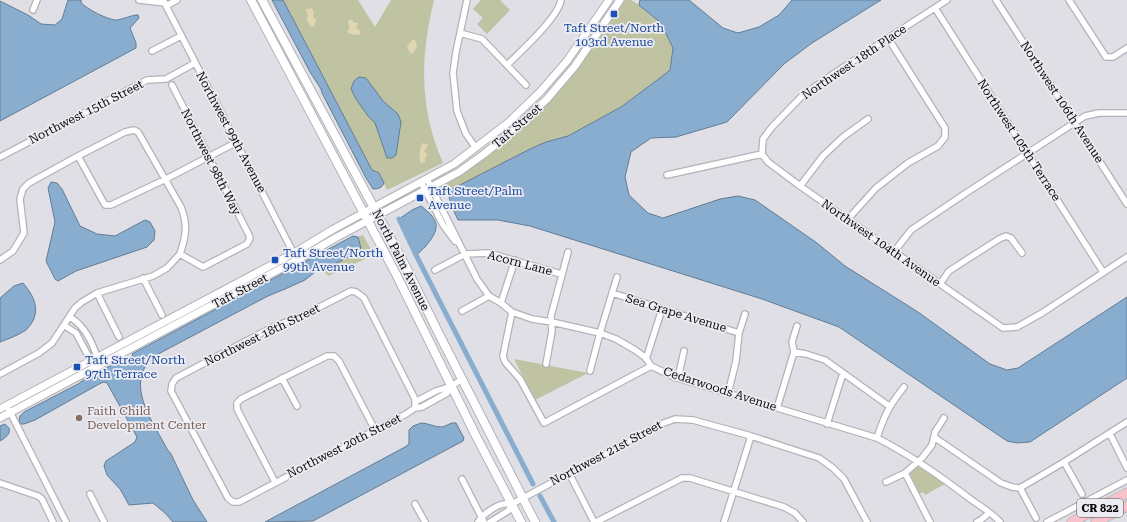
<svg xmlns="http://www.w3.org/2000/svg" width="1127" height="522" viewBox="0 0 1127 522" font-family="'Roboto Serif',serif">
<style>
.green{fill:#c0c3a2}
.sand{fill:#e0d6b1}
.water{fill:#88adcf;stroke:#627c95}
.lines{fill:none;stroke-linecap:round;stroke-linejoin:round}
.canal{stroke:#88adcf;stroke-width:5}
.minor-casing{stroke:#b3b2b8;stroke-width:8}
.tertiary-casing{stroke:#b3b2b8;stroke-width:9}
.secondary-casing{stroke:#b3b2b8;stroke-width:10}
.primary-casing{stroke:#bbb;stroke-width:11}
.minor{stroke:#fff;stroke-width:5.5}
.tertiary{stroke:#fff;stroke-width:7}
.secondary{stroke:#fff;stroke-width:8}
.primary{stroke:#f7c2ca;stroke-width:9}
.transit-dot{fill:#1a4fb4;stroke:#ececf3;stroke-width:1.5}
.education-dot{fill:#8d6e63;stroke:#ececf3;stroke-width:1.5}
.labels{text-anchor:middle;stroke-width:3.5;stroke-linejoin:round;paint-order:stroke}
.shield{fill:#ececf3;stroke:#4e4e52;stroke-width:1}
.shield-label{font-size:11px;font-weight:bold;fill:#0b0b0d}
.transit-label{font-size:12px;fill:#164399;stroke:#ececf3;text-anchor:start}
.street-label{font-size:12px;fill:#0b0b0d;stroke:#ececf3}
.education-label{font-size:12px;fill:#785e54;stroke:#ececf3;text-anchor:start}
</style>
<rect width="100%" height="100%" fill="#dfdfe5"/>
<!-- green -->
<path class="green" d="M283,0H358L375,27L391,0H434C420,58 419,108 443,163L387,190L379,173L372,170Z
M481,0H500L510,10L487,34L477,24L483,18L473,9Z
M624,0H631L639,5L661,23L673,48L670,70L660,78L621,107L568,136L546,142L532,148L488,171L454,187L439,197V189L442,186C466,169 492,155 514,135C556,98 591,45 624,0Z
M363,235L374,255L328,276L323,270L324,269L354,254L361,248L358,237Z
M514,359L588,373L535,400Z
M917,467H920L945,484L925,495L923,492L919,494L910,474L914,468Z"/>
<!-- sand -->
<path class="sand" d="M312,8L314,13L313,16L316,20L314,26L311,27L309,23L306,21L308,16L306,10L307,9Z
M349,20H352L354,23H358L356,28L361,32L359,35L350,34L348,33V29L350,28L348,23Z
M412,40H415L417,46L414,52L411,54L407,47Z
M423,143L427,144L428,146L424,151L427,154L425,158V162L422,163L420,162C419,157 420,146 423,143Z"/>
<!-- water -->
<path class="water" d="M68,0H81V2C84,8 110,21 117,20C123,19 130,16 136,15H138L139,18L130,28L136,43V48L0,121V1L28,15L41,24L55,25L62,19Z
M272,0H283L372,170L379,173L384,183C382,188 378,189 373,189L366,178L322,93L321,89L310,72Z
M640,0H689L723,28L738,33L759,27L779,15L792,0H881L812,43L784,64L727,122L676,137L651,138L631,152L625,177L629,195L648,213L663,218L720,199L738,196L755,200L817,243L845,266L918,312L990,364L1007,370L1018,368L1127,297V378L1030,442L1017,443L1007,441L839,327L762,299L530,226L498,220H458L451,205L448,191L532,148L546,142L568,136L621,107L660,78L670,70L673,48L661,23L639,5Z
M359,77L366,78L383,101L398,114L401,122L396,155L392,158H387L375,123L368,116L356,99L351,89L354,81Z
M51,182L57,183L62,189L80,226L97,234L115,236L145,220L150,222L155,231L154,240L147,247L76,271L58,281L55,279L46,261L55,222L48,188Z
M421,206C441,221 440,229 425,247C421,250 420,253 416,255L399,219L412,210Z
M353,236L358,237L361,248L354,254L339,262L315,272L305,280L285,289L268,296L162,352C157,355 151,359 147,364C128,390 155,425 167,449L171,454L193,500L207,522H173L165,513L153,503L129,505L120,489L107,475L104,466L106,461L135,442L137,437L107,383L104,382L101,383L35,420L24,424H21L19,421L20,416L24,412L78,384L82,381L121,360L124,361L133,356L132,354Z
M23,283C36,298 42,314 26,330C19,335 8,339 0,342V298L14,286Z
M421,423C428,423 434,427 441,427C446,427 450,422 456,423L464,438L463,441L313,521L265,522L405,447L409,444V430L413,426Z
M5,424L9,428C11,434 5,438 0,441V426Z"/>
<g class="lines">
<!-- canal -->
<path class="canal" d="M399,219L416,255L533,484
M540,496L554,522"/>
<!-- minor casing -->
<g class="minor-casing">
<path id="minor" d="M139,0L165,3
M163,0L297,260
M467,0L456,52L453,73L457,111L466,134L476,148
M996,0L1127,204
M1069,0L1106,57H1113L1127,48
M166,6L177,0
M935,8L1103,272
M33,10L37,0
M460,33L482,39L526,85
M152,51L181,36
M507,65C521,51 558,18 561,0
M762,154L768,162L800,186L1003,328L1017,327L1042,313L1127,257
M78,156L105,205H111L166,179L237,142
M0,157L147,80L166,79L195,63
M667,175L762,154L763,139L772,127L803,95L836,72L947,0
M427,179L477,279L489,296L501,303L512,312L532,319L552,322L600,333L616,339L635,350L646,358L651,366L674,377L877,438C911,455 943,478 973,501C982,507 993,514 1000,522
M421,182L443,225L455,241L457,242
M800,186L823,156L843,137L868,119
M848,219L876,188L908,163L938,146L945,137V128L888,38
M894,252L911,230L966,193L1085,116L1099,113H1127
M0,260L13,251L24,233L20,199L23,189L29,183L78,156L125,132L134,130L138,132L181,207C188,225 186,236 180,254
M435,270L465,254L489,253L561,274
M143,278L162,315
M940,284L949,271L999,239L1006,236L1011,238L1022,253
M97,293L119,337
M612,293L739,333
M501,303L515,260
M462,311L489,296
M512,312L503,356L505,362L520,379L544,423L651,366
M70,317C86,327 95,347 99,366
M65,326L76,333L92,363
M794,352L806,354L825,360L889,406
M646,359L662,309
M546,364L552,331L551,316L568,252
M590,371L600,333L617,277
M0,374L39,353L52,343L75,308L82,302L97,293L153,276L167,268L180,254L203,267L247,244L250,238L248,233L172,85
M282,378L297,406
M678,378L684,351
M728,394L736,361L739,333L745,314
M415,402L436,391L452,386L462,379
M415,408V399L364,298L356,292L351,291L304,315L271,328L176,378L172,384L171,391L228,498L233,502H239L406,414L415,408L422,407L447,393L452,386
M777,408L794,352L792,342L797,326
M9,410L66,522
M827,424L843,373
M1110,434L1127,468
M934,437L1001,483L1012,487L1020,488L1064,462L1127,422
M877,438C884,416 889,406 904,387
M1064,462L1082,494
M569,473L594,522
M905,473L930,522
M462,479L484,522
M275,482L237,409V403L241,399L327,356H334L339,361L375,430
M886,482L905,473L922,458L932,445L935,432L944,418
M0,483L38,496L42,499L53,522
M1020,488L1036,518
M90,494L104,522
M415,504L425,522
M478,522C482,515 497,504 505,504C507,503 509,504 512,504
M490,522L508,511L512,504L661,424L675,419L693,420L751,436L819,458L833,468L844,479L867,522
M596,522L682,478H690L784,507L795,513L803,522
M724,522L751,436
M977,522L982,519L989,513
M1047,522L1127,480"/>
</g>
<!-- tertiary casing -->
<g class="tertiary-casing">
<path id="tertiary" d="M0,409L294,253L332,230L454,164L509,122L540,92L567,61L609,0
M0,418L297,260L337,237L459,172L484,154L515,129L547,99L575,66L620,0"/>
</g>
<!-- secondary casing -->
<g class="secondary-casing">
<path id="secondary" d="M251,0L396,274L476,436L521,522
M262,0L407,269L438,332L535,522"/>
</g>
<!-- primary casing -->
<g class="primary-casing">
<path id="primary" d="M1072,522L1127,493
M1096,522L1127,506"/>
</g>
<!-- minor -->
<use href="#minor" class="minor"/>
<!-- tertiary -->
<use href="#tertiary" class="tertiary"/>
<!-- secondary -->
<use href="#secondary" class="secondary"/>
<!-- primary -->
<use href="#primary" class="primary"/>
</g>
<!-- markers -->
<g class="transit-dot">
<rect x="610" y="10" width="8" height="8" rx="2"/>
<rect x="416" y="194" width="8" height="8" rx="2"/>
<rect x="271" y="256" width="8" height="8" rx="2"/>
<rect x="73" y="363" width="8" height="8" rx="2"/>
</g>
<circle class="education-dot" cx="79" cy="418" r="4"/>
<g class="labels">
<!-- shield labels -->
<rect class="shield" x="1077" y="499" width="46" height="18" rx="3"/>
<g class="shield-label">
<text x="1100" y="512">CR 822</text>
</g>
<!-- transit labels -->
<g class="transit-label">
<text x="614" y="32" text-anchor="middle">Taft Street/North<tspan x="614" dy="14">103rd Avenue</tspan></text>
<text x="428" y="195">Taft Street/Palm<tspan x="428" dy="14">Avenue</tspan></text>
<text x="283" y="257">Taft Street/North<tspan x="283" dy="14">99th Avenue</tspan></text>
<text x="85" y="364">Taft Street/North<tspan x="85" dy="14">97th Terrace</tspan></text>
</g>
<!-- street labels -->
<g class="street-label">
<text transform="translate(854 62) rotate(-34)" y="4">Northwest 18th Place</text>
<text transform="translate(1062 102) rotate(57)" y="4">Northwest 106th Avenue</text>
<text transform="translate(86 112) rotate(-27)" y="4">Northwest 15th Street</text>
<text transform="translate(517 126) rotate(-41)" y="4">Taft Street</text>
<text transform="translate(231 132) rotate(62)" y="4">Northwest 99th Avenue</text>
<text transform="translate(1019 140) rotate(57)" y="4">Northwest 105th Terrace</text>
<text transform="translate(211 162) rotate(63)" y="4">Northwest 98th Way</text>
<text transform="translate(881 243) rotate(35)" y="4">Northwest 104th Avenue</text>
<text transform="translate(401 260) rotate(63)" y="4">North Palm Avenue</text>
<text transform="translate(520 263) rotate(15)" y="4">Acorn Lane</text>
<text transform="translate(240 291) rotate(-28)" y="4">Taft Street</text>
<text transform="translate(676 313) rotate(17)" y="4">Sea Grape Avenue</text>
<text transform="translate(262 335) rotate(-26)" y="4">Northwest 18th Street</text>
<text transform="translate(720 389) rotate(18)" y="4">Cedarwoods Avenue</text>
<text transform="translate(344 446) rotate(-27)" y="4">Northwest 20th Street</text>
<text transform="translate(606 453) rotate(-28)" y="4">Northwest 21st Street</text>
</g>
<!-- education labels -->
<g class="education-label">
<text x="87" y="415">Faith Child<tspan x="87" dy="14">Development Center</tspan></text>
</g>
</g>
</svg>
